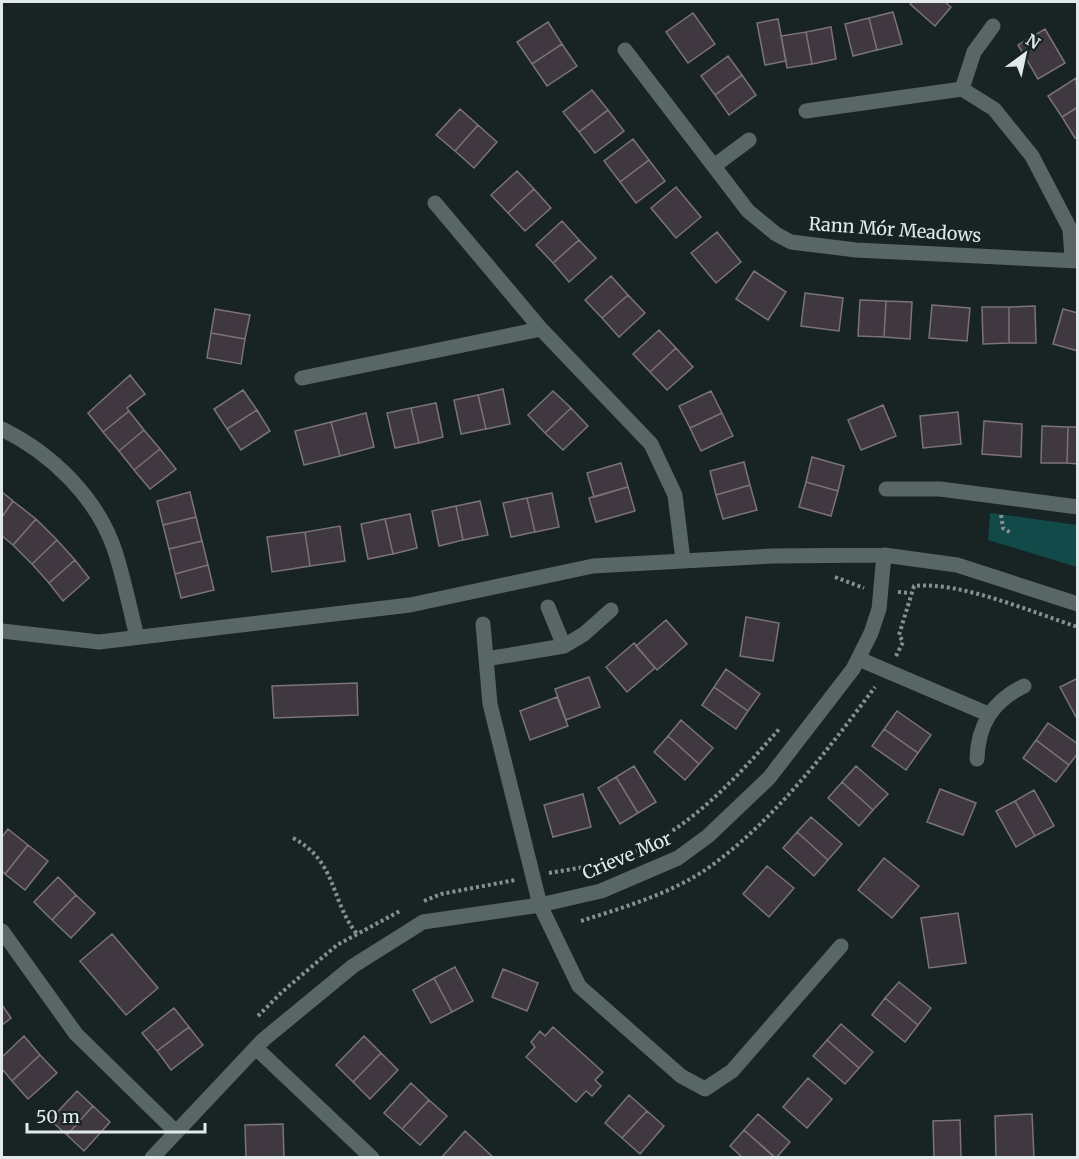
<svg xmlns="http://www.w3.org/2000/svg" width="1079" height="1159" viewBox="0 0 1079 1159" font-family="Merriweather,serif">
<style>
.green{fill:#124949}
.building{fill:#403840;stroke:#7b727a;stroke-width:1.5}
.lines{fill:none;stroke-linecap:round;stroke-linejoin:round}
.path{stroke:#869090;stroke-width:4;stroke-dasharray:3 3;stroke-linecap:butt}
.minor{stroke:#586666;stroke-width:15}
.labels{text-anchor:middle;stroke-width:6;stroke-linejoin:round;paint-order:stroke}
.street-label{font-size:18px;fill:#e1eae9;stroke:#182424}
</style>
<rect width="100%" height="100%" fill="#182424"/>
<!-- green -->
<path class="green" d="M990,513L1077,525V567L988,540Z"/>
<!-- building -->
<path class="building" d="M913,2H945L951,7L935,26L910,4Z
M893,12L902,44L877,50L869,18Z
M693,13L715,44L688,63L666,32Z
M869,18L877,50L853,56L845,24Z
M778,19L786,61L765,65L757,23Z
M548,22L562,44L532,64L517,42Z
M831,27L836,59L812,64L806,32Z
M1045,29L1065,63L1038,79L1018,45Z
M806,32L812,64L787,68L781,36Z
M562,44L577,66L547,86L532,64Z
M728,56L742,75L715,95L701,76Z
M742,75L756,95L729,115L715,95Z
M1076,78L1078,107L1062,117L1048,96Z
M592,90L608,110L579,132L563,112Z
M1078,107V137L1075,138L1062,117Z
M460,109L478,125L455,151L436,135Z
M608,110L624,131L595,153L579,132Z
M478,125L497,142L474,168L455,151Z
M633,139L649,160L620,182L604,161Z
M649,160L665,181L636,203L620,182Z
M517,171L534,189L508,213L491,195Z
M676,187L701,217L676,238L651,208Z
M534,189L551,208L525,231L508,213Z
M562,221L579,240L553,263L536,245Z
M717,232L741,262L716,283L691,253Z
M579,240L596,258L569,282L553,263Z
M754,271L786,292L768,320L736,299Z
M611,276L628,295L602,318L585,300Z
M805,293L843,298L839,331L801,326Z
M628,295L645,313L619,337L602,318Z
M860,300L886,301L884,337L858,336Z
M886,301L912,302L910,339L884,337Z
M932,305L970,308L967,341L929,338Z
M1035,306L1036,343H1009V307Z
M982,307H1009V343L983,344Z
M215,309L250,315L245,339L211,333Z
M1063,309L1078,313V351L1053,344Z
M659,330L676,348L650,372L633,354Z
M211,333L245,339L241,364L207,358Z
M676,348L693,367L667,390L650,372Z
M130,375L145,394L127,408L129,411L103,432L88,413Z
M503,389L510,424L486,429L478,395Z
M243,390L257,410L227,429L214,409Z
M553,391L571,408L545,433L528,415Z
M711,391L722,413L690,428L679,406Z
M478,395L486,429L461,434L454,400Z
M436,403L443,437L419,443L411,408Z
M883,405L896,436L861,450L848,420Z
M411,408L419,443L395,448L387,413Z
M571,408L588,426L563,450L545,433Z
M257,410L270,431L241,450L227,429Z
M129,411L144,430L119,451L103,432Z
M958,412L961,444L923,448L920,416Z
M366,413L374,447L340,456L331,422Z
M722,413L733,436L701,451L690,428Z
M984,421L1022,424L1021,457L982,454Z
M331,422L340,456L304,465L295,431Z
M1042,426L1068,427L1067,463H1041Z
M1068,427H1078V464L1067,463Z
M144,430L160,449L134,470L119,451Z
M160,449L176,469L150,489L134,470Z
M812,457L844,466L838,491L806,482Z
M744,462L750,485L716,495L710,471Z
M621,463L628,487L594,497L587,473Z
M806,482L838,491L831,516L799,507Z
M750,485L757,510L723,519L716,495Z
M628,487L635,511L596,522L589,498Z
M2,492L13,501L2,517Z
M190,492L196,517L163,525L157,501Z
M552,493L559,527L535,532L527,498Z
M527,498L535,532L511,537L503,503Z
M13,501L36,519L13,545L2,536V517Z
M480,501L488,535L463,540L456,506Z
M456,506L463,540L439,546L432,511Z
M410,514L417,548L393,554L385,519Z
M196,517L202,541L169,549L163,525Z
M36,519L57,540L32,564L13,545Z
M385,519L393,554L368,559L361,524Z
M340,526L345,561L310,566L305,532Z
M305,532L310,566L272,572L267,537Z
M57,540L75,560L49,583L32,564Z
M202,541L208,565L175,574L169,549Z
M75,560L89,578L63,601L49,583Z
M208,565L214,590L181,598L175,574Z
M746,617L779,623L773,661L740,656Z
M666,620L687,644L657,670L636,646Z
M634,643L655,668L627,692L606,667Z
M726,669L760,694L748,711L714,687Z
M589,677L600,707L566,720L555,689Z
M1078,678V716L1076,717L1060,687Z
M357,683L358,715L274,718L272,686Z
M714,687L748,711L736,729L702,705Z
M557,697L568,726L530,740L520,711Z
M897,711L931,735L918,753L884,729Z
M681,720L713,748L699,764L668,736Z
M1048,723L1078,744V753L1069,765L1036,740Z
M884,729L918,753L906,770L872,746Z
M668,736L699,764L685,780L654,752Z
M1036,740L1069,765L1056,782L1023,758Z
M634,766L656,802L638,813L616,777Z
M856,766L888,794L873,810L842,782Z
M616,777L638,813L620,824L598,788Z
M842,782L873,810L859,826L828,798Z
M940,789L976,803L963,835L927,822Z
M1034,790L1054,826L1035,836L1015,801Z
M583,794L591,827L553,837L544,805Z
M1015,801L1035,836L1016,847L996,811Z
M811,817L842,844L828,860L797,832Z
M8,829L28,845L5,874L2,871V837Z
M797,832L828,860L814,876L783,848Z
M28,845L48,861L25,890L5,874Z
M884,858L919,886L892,918L858,890Z
M767,866L794,888L769,917L743,894Z
M58,877L76,895L52,920L34,902Z
M76,895L95,913L71,938L52,920Z
M958,913L966,963L929,968L921,918Z
M112,934L158,988L126,1015L80,961Z
M455,967L473,1001L452,1012L434,978Z
M503,969L538,983L527,1011L492,997Z
M434,978L452,1012L431,1023L413,990Z
M899,982L931,1008L918,1025L885,998Z
M885,998L918,1025L905,1042L872,1015Z
M2,1005L11,1018L2,1025Z
M174,1008L189,1027L157,1051L142,1033Z
M841,1024L873,1052L859,1068L827,1040Z
M189,1027L203,1045L171,1070L157,1051Z
M553,1027L603,1072L595,1080L601,1086L592,1096L586,1091L576,1102L526,1057L535,1047L531,1042L540,1031L545,1036Z
M24,1036L40,1055L12,1081L2,1069V1057Z
M364,1036L381,1053L353,1082L336,1065Z
M827,1040L859,1068L845,1084L813,1056Z
M381,1053L398,1070L370,1099L353,1082Z
M40,1055L57,1073L28,1099L12,1081Z
M808,1078L832,1099L807,1128L783,1107Z
M411,1083L429,1100L402,1129L384,1113Z
M77,1091L93,1106L67,1135L50,1120Z
M629,1095L647,1111L622,1138L605,1123Z
M429,1100L447,1116L420,1145L402,1129Z
M93,1106L110,1122L84,1151L67,1135Z
M647,1111L664,1126L640,1154L622,1138Z
M758,1114L790,1142L776,1158L744,1130Z
M1032,1114L1034,1158H996L995,1116Z
M960,1120L961,1157L934,1158L933,1121Z
M283,1124L284,1158H246L245,1125Z
M744,1130L775,1158H743L730,1146Z
M465,1131L494,1158H441Z"/>
<g class="lines">
<!-- path -->
<path class="path" d="M1001,515L1003,528L1011,533
M835,577L864,588
M898,592L910,593
M896,656L903,642L899,635L914,586C960,581 1031,612 1078,627
M293,838C338,862 330,901 357,934
M549,873C567,870 586,867 603,863C678,843 731,784 780,728
M424,901L441,894L515,880
M581,921C625,907 673,893 711,866C776,818 827,751 875,687
M258,1016L282,992L337,945L400,911"/>
<!-- minor -->
<path class="minor" d="M625,50L748,211L776,234L791,242L856,250L1078,261
M962,89L974,52L993,26
M806,111L962,89L994,109L1032,156L1070,229L1072,259
M714,166L749,140
M435,203L541,329L651,444L675,495L683,560
M302,378L541,329
M2,429C51,453 97,497 115,551C124,579 130,609 137,637
M886,489H940L1078,507
M548,607L564,646
M483,624L490,704L540,905L579,986L681,1076L705,1089L732,1071L841,946
M2,631L99,642L410,605L593,566L773,556L884,555L957,565L1078,604
M486,659L564,646L584,634L611,610
M859,659L988,714
M977,759C978,724 993,701 1024,686
M2,931L76,1034L175,1131
M256,1048L372,1158
M152,1158L263,1040L353,966L423,922L540,905L601,891L678,858L708,836L769,778L853,669L871,633L879,609L884,555"/>
</g>
<g class="labels">
<!-- street labels -->
<g class="street-label">
<text transform="translate(895 230) rotate(4)" y="6">Rann Mór Meadows</text>
<text transform="translate(627 856) rotate(-23)" y="6">Crieve Mor</text>
</g>
</g>
<!-- border -->
<rect width="1079" height="1159" fill="none" stroke="#e1eae9" stroke-width="6"/>
<!-- north arrow -->
<g transform="translate(1025 54) rotate(33)" stroke="#182424" stroke-width="4.5" paint-order="stroke">
<path d="M0-4.5L10 22L0 15L-10 22Z" fill="#e1eae9"/>
<text y="-9" font-size="16" font-weight="bold" text-anchor="middle" fill="#e1eae9">N</text>
</g>
<!-- scale -->
<path d="M27 1123v9h178v-9" fill="none" stroke="#e1eae9" stroke-width="3"/>
<text x="36" y="1123" font-size="18" fill="#e1eae9" stroke="#182424" stroke-width="4.5" paint-order="stroke">50 m</text>
</svg>
